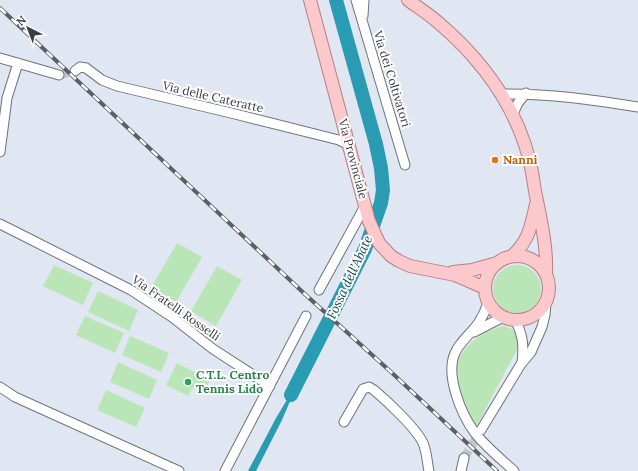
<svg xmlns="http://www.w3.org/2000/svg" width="638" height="471" viewBox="0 0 638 471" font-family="Lora,serif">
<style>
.green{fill:#b9e5b7}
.water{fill:#299cb4}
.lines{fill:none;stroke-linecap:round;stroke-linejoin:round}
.river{stroke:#299cb4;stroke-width:14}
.minor-tunnel{stroke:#c0c5cf;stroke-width:9;stroke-dasharray:9 4.5;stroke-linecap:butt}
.minor-casing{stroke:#6e737d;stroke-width:11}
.major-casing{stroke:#b67f85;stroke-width:14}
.minor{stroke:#fff;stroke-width:9}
.major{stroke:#fbc8cc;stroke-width:12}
.rail-casing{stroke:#5c6065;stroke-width:4}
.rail{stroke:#fff;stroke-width:2.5;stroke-dasharray:8;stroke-linecap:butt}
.food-dot{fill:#e8710a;stroke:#fff;stroke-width:1.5}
.leisure-dot{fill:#2e9e5b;stroke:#fff;stroke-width:1.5}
.labels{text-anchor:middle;stroke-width:4;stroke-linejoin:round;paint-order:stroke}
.street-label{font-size:12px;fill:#3a3d41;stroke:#fff}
.food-label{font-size:12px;font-weight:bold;fill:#c56008;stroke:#fff;text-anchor:start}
.leisure-label{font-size:12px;font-weight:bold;fill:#27864d;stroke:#fff;text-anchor:start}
.water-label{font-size:13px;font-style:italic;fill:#11424c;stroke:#fff}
</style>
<rect width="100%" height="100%" fill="#e1e7f2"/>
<!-- green -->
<path class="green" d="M177,243L202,257L176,302L151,288Z
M54,265L93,283L83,305L43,286Z
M493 289a24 24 0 1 1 48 0a24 24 0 1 1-48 0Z
M217,266L242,280L216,326L191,311Z
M98,291L138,310L129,331L88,312Z
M85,316L124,333L115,353L76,335Z
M503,326C515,329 517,333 520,344L476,427L473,424C467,411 459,397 456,383C451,353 477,333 503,326Z
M130,336L169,353L161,372L122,355Z
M118,362L157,380L149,399L110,382Z
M177,363L210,380L203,394L192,388L188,396L166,385Z
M106,390L145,408L136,427L97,410Z"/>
<!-- water -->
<path class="water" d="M300,378L282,420L256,471H248L276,418Z"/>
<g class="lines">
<!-- river -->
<path class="river" d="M291,395L365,249L381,203L383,190L381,168L376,144L336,0"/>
<!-- minor-tunnel -->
<path class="minor-tunnel" d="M59,75L75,71
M464,458L481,431"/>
<!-- minor casing -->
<g class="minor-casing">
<path id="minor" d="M356,0L405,165
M363,16L364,0
M0,58L59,75
M75,71L80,67L86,68L102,80L117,86L227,112L339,140L349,145
M502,94C548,93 593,100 638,107
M513,114L518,103L526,93
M0,152L7,98L18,63
M0,224L131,290L172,317L213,349L270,386
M319,290L365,206
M488,303C486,309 483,316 479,322C472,333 460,341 455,353C445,375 461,414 475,433C486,447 501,459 514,471
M516,321C523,337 524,345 522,363
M474,332L503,317
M0,387L15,397L179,471
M344,422L363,389L369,387L374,390C387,401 416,428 423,443C427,452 427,462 429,471
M481,430L521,364L531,352L542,327L545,315L546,303
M225,471L306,316
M461,471L464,458"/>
</g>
<!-- major casing -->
<g class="major-casing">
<path id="major" d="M310,0L369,221L379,243L391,256L399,261L410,266L455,275L485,288
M408,0C419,8 430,15 440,24C483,61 516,106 530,162C533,175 534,188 537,201C542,225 547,248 546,273
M485 288a32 32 0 1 1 64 0a32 32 0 1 1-64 0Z
M512,256C529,241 531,226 536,204
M453,272L472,270L497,263"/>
</g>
<!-- minor -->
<use href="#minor" class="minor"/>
<!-- major -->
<use href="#major" class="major"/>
<!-- rail casing -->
<g class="rail-casing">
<path id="rail" d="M0,8L308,297L391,372L497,471"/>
</g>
<!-- rail -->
<use href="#rail" class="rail"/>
</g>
<!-- markers -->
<circle class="food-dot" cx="495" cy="160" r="4"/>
<circle class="leisure-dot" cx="188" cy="382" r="4"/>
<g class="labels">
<!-- street labels -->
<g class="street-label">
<text transform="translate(392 79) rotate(73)" y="4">Via dei Coltivatori</text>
<text transform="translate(213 97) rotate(13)" y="4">Via delle Cateratte</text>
<text transform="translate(353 159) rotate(75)" y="4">Via Provinciale</text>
<text transform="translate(176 308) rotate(35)" y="4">Via Fratelli Rosselli</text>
</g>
<!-- food labels -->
<g class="food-label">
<text x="503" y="164">Nanni</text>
</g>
<!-- leisure labels -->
<g class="leisure-label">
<text x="196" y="379">C.T.L. Centro<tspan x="196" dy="14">Tennis Lido</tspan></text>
</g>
<!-- water labels -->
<g class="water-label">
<text transform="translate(349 277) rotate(-65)" y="5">Fossa dell'Abate</text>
</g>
</g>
<!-- north arrow -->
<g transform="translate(28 28) rotate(318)" stroke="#ffffff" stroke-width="3" paint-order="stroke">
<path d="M0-3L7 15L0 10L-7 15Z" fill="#3a3d41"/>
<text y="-6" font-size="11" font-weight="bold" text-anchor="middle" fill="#3a3d41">N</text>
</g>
</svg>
